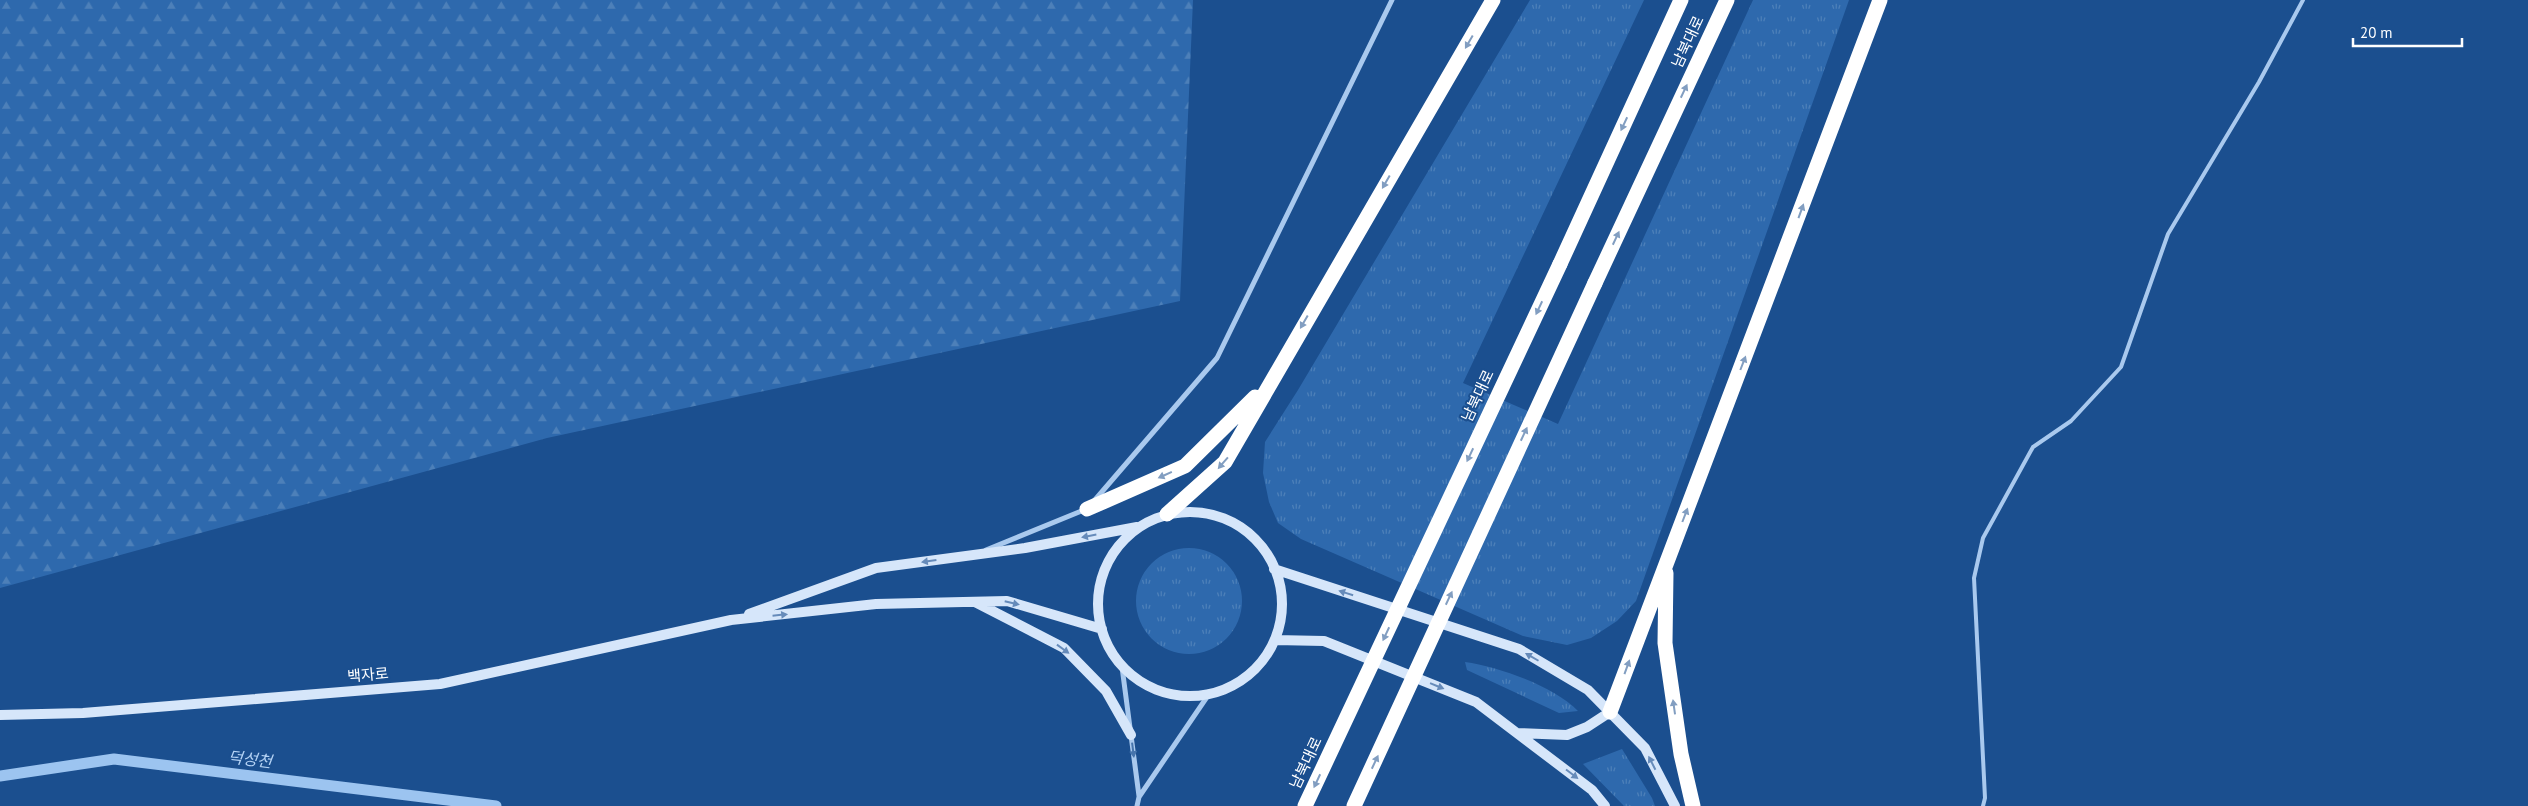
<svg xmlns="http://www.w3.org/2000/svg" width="2528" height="806" viewBox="0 0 2528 806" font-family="'PT Sans','Noto Sans KR',sans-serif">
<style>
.grass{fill:url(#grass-tufts)}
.forest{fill:url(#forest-firs)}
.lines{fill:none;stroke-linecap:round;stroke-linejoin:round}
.stream{stroke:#9cc4f0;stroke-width:11}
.lane{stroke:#a9c9ee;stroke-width:4}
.street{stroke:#a9c9ee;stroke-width:5}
.secondary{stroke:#d6e6fa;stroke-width:10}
.highway{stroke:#fff;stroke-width:15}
.highway-bridge{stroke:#fff;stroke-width:15}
.oneway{fill:#829ec1}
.oneway2{fill:#668bba}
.oneway3{fill:#4674ac}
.labels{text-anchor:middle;stroke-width:4;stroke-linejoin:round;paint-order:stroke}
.street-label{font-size:15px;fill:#fff;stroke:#1b4f8f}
.water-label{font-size:16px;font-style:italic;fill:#b5d3f5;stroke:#1b4f8f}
</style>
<defs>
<pattern id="grass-tufts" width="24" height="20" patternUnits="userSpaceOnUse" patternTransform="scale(1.25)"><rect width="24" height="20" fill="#2e69ad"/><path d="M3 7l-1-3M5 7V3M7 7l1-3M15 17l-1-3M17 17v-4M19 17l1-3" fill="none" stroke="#4d80b9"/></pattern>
<pattern id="forest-firs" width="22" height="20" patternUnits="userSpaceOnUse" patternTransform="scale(1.25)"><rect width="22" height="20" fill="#2e69ad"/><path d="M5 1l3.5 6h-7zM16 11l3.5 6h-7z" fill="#4d80b9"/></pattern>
</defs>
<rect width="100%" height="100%" fill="#1b4f8f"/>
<!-- grass -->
<path class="grass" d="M1530,0H1644L1463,383L1558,424L1753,0H1849L1636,601L1617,621L1591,638L1567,645L1523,636L1301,539L1278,523L1269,502L1263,473L1265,442L1298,390Z
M1136 601a53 53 0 1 1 106 0a53 53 0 1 1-106 0Z
M1465,662C1499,667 1554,686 1578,711L1559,713L1467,670Z
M1622,749L1652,798L1655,806H1624L1583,764Z"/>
<!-- forest -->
<path class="forest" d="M0,0H1193L1180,301L547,438L0,588Z"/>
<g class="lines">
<!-- stream -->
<path class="stream" d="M0,776L114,759L496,806"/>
<!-- lane -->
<path class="lane" d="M1983,806L1985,798L1974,578L1983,538L2033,447L2071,421L2121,367L2168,234L2259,82L2303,0"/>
<!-- street -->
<path class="street" d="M1094,501L1217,358L1392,0
M986,550L1084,510
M1122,667L1139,796
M1137,806L1139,797L1209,694"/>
<!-- secondary -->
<path class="secondary" d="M1098 604a92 92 0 1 1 184 0a92 92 0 1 1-184 0Z
M1274,569L1519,649L1588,690L1645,748L1675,806
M975,602L1064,648L1106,691L1131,735
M749,614L876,568L1025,548L1137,527
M1275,640L1324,641L1476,702L1592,790L1605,806
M0,715L83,713L440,684L731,620L876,604L1007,601L1102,629
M1518,733L1567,735L1587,727L1610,712"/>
<!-- highway -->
<path class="highway" d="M1560,264L1681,0
M1595,283L1727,0
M1087,509L1185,466L1255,397
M1167,514L1225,462L1493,0
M1666,573L1665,643L1681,754L1693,806
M1610,712L1880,0"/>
<!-- highway-bridge -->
<path class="highway-bridge" d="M1305,806L1560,264
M1354,806L1595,283"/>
</g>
<!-- one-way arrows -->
<defs><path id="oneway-solid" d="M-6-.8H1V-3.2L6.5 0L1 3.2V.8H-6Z" transform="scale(1.25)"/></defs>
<g class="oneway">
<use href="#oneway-solid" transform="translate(1469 42) rotate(120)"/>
<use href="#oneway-solid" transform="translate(1684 91) rotate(-65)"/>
<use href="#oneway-solid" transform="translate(1624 124) rotate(115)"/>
<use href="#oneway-solid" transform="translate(1386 182) rotate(120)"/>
<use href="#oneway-solid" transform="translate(1801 211) rotate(-70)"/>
<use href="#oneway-solid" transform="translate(1616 238) rotate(-65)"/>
<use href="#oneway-solid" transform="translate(1539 308) rotate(115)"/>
<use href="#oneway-solid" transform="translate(1304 322) rotate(120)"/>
<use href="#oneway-solid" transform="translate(1743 363) rotate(-69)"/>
<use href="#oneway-solid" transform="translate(1524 434) rotate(-65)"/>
<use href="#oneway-solid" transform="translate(1470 455) rotate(115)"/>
<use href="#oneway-solid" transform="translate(1223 463) rotate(131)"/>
<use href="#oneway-solid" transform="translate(1165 475) rotate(156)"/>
<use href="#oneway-solid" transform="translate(1685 515) rotate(-69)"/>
<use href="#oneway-solid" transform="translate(1449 598) rotate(-65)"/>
<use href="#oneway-solid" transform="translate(1386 634) rotate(115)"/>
<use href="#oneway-solid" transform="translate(1627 667) rotate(-70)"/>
<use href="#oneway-solid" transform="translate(1674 707) rotate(-98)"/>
<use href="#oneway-solid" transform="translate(1375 762) rotate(-65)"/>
<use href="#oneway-solid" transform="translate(1317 781) rotate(115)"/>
</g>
<g class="oneway2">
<use href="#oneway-solid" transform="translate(1089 536) rotate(169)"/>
<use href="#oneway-solid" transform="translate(929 561) rotate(172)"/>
<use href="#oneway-solid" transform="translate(1346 593) rotate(-162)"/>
<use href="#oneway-solid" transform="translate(1012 603) rotate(13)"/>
<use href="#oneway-solid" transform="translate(780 615) rotate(-6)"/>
<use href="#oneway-solid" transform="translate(1063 649) rotate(36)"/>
<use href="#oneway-solid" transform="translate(1532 657) rotate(-150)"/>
<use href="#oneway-solid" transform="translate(1437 686) rotate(22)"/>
<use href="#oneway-solid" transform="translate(1652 763) rotate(-117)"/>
<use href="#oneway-solid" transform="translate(1572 774) rotate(37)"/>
</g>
<use class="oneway3" href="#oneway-solid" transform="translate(1133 750) rotate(83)"/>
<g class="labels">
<!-- street labels -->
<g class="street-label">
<text transform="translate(1688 42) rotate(-65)" y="5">남북대로</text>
<text transform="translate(1478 396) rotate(-65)" y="5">남북대로</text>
<text transform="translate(368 675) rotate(-5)" y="5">백자로</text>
<text transform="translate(1306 763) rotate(-65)" y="5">남북대로</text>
</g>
<!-- water labels -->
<g class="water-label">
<text transform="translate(250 759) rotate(7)" y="6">덕성천</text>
</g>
</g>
<!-- scale -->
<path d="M2353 38v8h109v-8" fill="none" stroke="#ffffff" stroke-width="2.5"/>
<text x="2360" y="38" font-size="15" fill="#ffffff" stroke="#1b4f8f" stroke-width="4" paint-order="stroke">20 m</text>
</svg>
